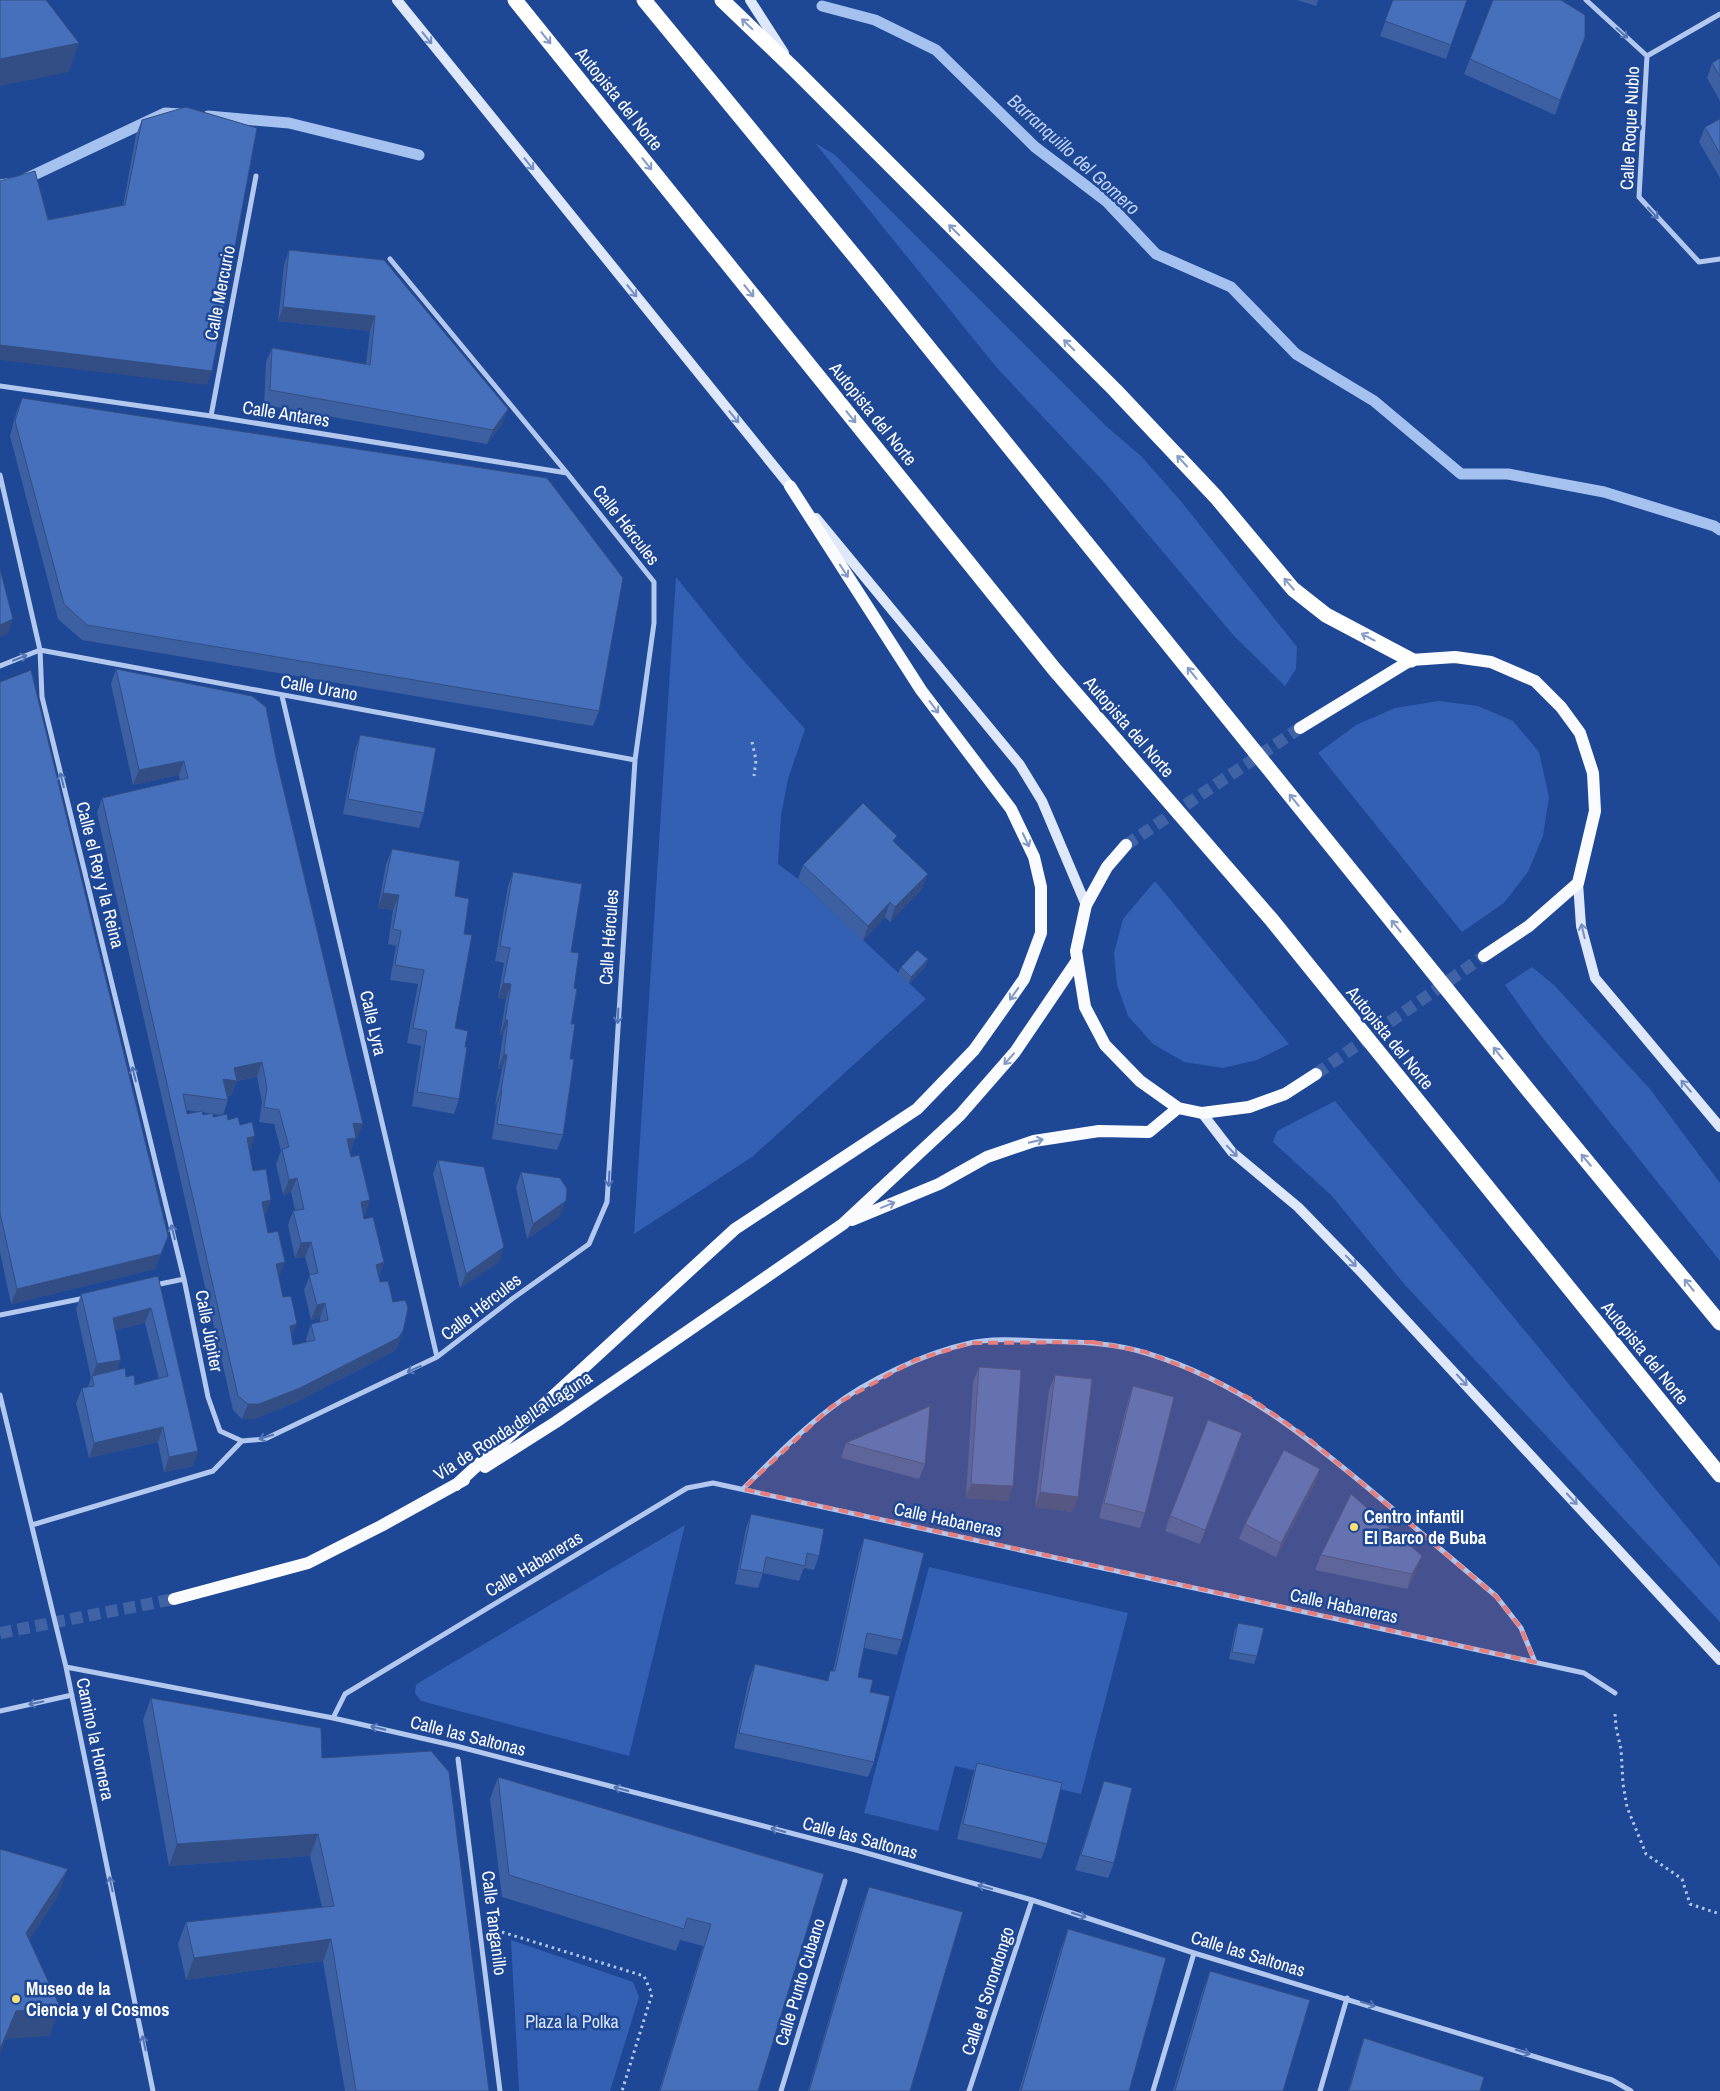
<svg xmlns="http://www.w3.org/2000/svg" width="1720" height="2091" viewBox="0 0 1720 2091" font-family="'Archivo Narrow',sans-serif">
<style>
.green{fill:#3360b3}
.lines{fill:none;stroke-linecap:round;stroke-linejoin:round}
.stream{stroke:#a5c1f0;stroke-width:11}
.primary-tunnel{stroke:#4063a5;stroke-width:12;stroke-dasharray:12 6;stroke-linecap:butt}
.path{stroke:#b2c8ef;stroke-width:3;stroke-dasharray:2.5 4;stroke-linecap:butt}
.street{stroke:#b2c8ef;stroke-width:5}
.secondary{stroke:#dfe8fb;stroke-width:10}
.primary{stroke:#fafbff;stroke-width:12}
.highway{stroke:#fff;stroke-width:15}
.wall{fill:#3d60a2;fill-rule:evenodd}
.shaded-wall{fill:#324e84}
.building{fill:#4770bc;stroke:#324e84;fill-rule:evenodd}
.oneway{stroke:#839ac5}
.oneway2{stroke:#5274b4}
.oneway3{stroke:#758fc3}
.oneway4{stroke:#8198c5}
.marked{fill:#e67e7e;fill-opacity:0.2;stroke:#e67e7e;stroke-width:4;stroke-dasharray:10 6;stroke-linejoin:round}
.poi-dot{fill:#fde272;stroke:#1e4795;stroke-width:2}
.labels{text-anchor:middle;stroke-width:5;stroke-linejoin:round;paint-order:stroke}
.street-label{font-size:18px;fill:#fff;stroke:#1e4795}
.poi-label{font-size:18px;font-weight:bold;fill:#fff;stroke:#1e4795;text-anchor:start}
.park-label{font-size:18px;fill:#d8e4fa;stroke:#1e4795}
.water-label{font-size:19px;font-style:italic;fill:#bed2f5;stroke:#1e4795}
</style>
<rect width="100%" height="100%" fill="#1e4795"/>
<!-- green -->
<path class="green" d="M815,143L834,154L1106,426L1141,456L1180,500L1297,647L1296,669L1285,686L1234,636L1104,482L997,368Z
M676,577L743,660L805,729L788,779L781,816L778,864L798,879L926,999L752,1157L634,1234Z
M1439,701L1478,706L1513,721L1539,752L1549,797L1543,836L1528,872L1504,903L1462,932L1318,753L1356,725L1395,708Z
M1155,881L1289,1044L1257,1060L1223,1068L1184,1062L1153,1044L1128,1016L1117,985L1114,953L1123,919Z
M1532,967L1554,985L1650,1089L1720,1183V1261L1539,1033L1505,985Z
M1335,1101L1720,1567V1622L1405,1285L1332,1196L1273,1142L1277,1131Z
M685,1525L629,1756L421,1701L415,1693L416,1685L420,1682Z
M929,1567L1128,1613L1081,1794L955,1766L938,1831L864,1813Z
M511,1940L633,1982L639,1997L610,2091H519Z"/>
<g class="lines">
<!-- stream -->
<path class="stream" d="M822,6L875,20L936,50L1035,147L1106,201L1156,254L1231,287L1296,354L1374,401L1461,474H1508L1604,492L1714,526L1720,530
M208,116L289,123L419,155
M0,185L19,182L165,113L182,114"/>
<!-- primary-tunnel -->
<path class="primary-tunnel" d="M1126,845L1300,728
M1316,1074L1484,956
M0,1633L174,1599"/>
<!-- path -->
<path class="path" d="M752,742L756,760L754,776
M1615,1714L1616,1727L1621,1749L1623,1784L1627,1807L1646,1854L1682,1879L1690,1904L1720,1914
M502,1932L644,1976L652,1994L622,2091"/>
<!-- street -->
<path class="street" d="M1586,0L1647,56L1639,197L1699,262L1720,259
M1647,56L1720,14
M0,386L211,416L567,473
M211,416L256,176
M0,475L40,650L42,697L184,1279L208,1397L220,1431L242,1441L265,1439L437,1357L512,1299L589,1244L607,1202L635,760L654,623V582L567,473L390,259
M0,666L40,650L635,760
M282,696L437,1357
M155,1285L184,1279
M0,1315L85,1298
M0,1395L66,1667L153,2091
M743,1489C771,1461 799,1432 831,1408C867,1380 925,1353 970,1343C991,1338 1020,1340 1041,1341C1076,1342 1112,1342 1146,1353C1237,1380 1310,1439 1381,1499C1419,1531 1458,1564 1496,1596L1521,1628L1535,1662
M32,1525L213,1471L242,1441
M66,1667L333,1718L456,1746L856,1850L1032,1900L1194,1953L1612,2080L1631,2091
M0,1711L72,1695
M333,1718L345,1694L687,1488L713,1483L1584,1673L1615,1693
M458,1759L500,2091
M781,2091L845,1881
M969,2091L1032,1900
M1153,2091L1194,1953
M1320,2091L1347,1998"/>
<!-- secondary -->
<path class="secondary" d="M397,0L794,491
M750,0L784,53
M816,518L1020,765L1042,801L1086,905
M1578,883L1581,926L1595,978L1720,1127
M1202,1113L1232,1152L1298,1207L1362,1273L1720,1660"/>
<!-- primary -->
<path class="primary" d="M1300,728L1411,660L1455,657L1491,662L1535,681L1561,707L1580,733L1593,773L1595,811L1578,883L1529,926L1484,956
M1126,845L1107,867L1086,905L1076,951L1085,1007L1105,1045L1140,1081L1178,1108L1202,1113L1249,1107L1285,1094L1316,1074
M852,1220L939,1184L987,1157L1034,1141L1099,1131L1149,1132L1178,1108
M485,1467L556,1422L843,1224L960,1115L1015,1052L1076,962
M456,1485L735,1229L917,1109L974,1050L1001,1012L1024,979L1041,933V887L1034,857L1011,809L921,690L790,486
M174,1599L308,1563L381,1526L464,1480"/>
<!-- highway -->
<path class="highway" d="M515,0L1055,670L1271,919L1720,1475
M644,0L871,276L1529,1091L1720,1323
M722,0L795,70L1115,390L1216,497L1293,589L1326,615L1411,660"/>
</g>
<!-- wall -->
<path class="wall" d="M1297,0H1318L1316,6Z
M1393,0H1467L1446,59L1380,36Z
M1493,0L1585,37L1555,115L1464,74Z
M1720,58V101L1707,78L1712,63Z
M1720,119V178L1699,142L1705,127Z
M142,120L207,385L48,220L123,206L136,135Z
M289,250L508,409L502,424L487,444L264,405L266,362L272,348L366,364L370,331L278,321L284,265Z
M22,398L599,711L593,726L82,640L58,619L10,436L16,413Z
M116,669L276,758L357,1139L355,1138L350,1153L365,1215H363L364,1219L384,1262L379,1276L398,1346L393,1352L295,1403L254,1419H242L233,1410L97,813L102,798L180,780L179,775L133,785L111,684ZM257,1077L262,1102L259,1122L274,1124L281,1151L276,1164L283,1195L291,1192L295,1210L293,1211L288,1225L295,1258L305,1257L310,1275L304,1290L311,1320L320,1318V1322L311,1324L306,1339L307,1342L293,1345L278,1277L279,1276L285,1262L268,1233L264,1215L266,1214L271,1200L253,1171L249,1151L255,1136L240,1125L228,1120L223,1115L228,1100L227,1096H231L237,1081ZM186,1110L200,1112L187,1114ZM202,1112L212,1114L203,1115ZM213,1114L222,1115L213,1117Z
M0,682L162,1251L155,1269L11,1304L0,1252Z
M360,735L424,813L419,828L343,814L355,750Z
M895,842L922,889L890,922L885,917L863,941L798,879L803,865Z
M392,849L455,896L464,934L455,1028L465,1047L459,1099L454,1114L412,1106L421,1046L407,1043L418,984L390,980L396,946L388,944L393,910L378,908L386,864Z
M513,872L571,952L574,988L570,1059L563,1135L557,1150L492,1139L497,1105H495L502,1069H498L503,1035H500L506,999L498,998L504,963L495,961L508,886Z
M928,959L925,967L909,984L898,974L901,967Z
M438,1160L499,1262L460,1288L433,1174Z
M521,1172L560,1216L527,1239L516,1187Z
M158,1276L198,1451L193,1466L164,1472L158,1442L89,1458L76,1403L82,1388L88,1387L91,1378L76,1309L81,1294ZM145,1323L159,1379L135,1385L118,1369L115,1330Z
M979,1367L1008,1501L966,1498L973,1382Z
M1055,1375L1078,1497L1072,1512L1035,1507L1049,1390Z
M1133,1386L1145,1513L1140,1528L1099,1518L1128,1401Z
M846,1443L925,1464L919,1479L841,1458Z
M1237,1448L1200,1544L1165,1531L1170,1516Z
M1320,1469L1315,1483L1276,1557L1239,1539L1245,1524Z
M751,1514L819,1556L814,1570L804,1568L799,1581L763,1573L758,1588L735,1584L746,1528Z
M864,1538L902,1640L897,1655L864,1648L858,1677L870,1692L874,1762L868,1777L734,1748L749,1679L755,1664L827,1681L830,1671H833L859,1553Z
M1321,1555L1416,1571L1407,1589L1315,1570Z
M1238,1623L1257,1656L1254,1664L1229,1659L1235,1630Z
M151,1698L322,1758L489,2091H345L323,1961L186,1980L178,1944L186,1922L322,1907L310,1856L169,1866L143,1720Z
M977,1763L1047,1844L1041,1859L957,1839L972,1778Z
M498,1777L824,1874L758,2091H659L703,1946L680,1940L676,1951L502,1897L490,1799Z
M1104,1781L1114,1863L1108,1878L1075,1870Z
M869,1887L910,2091H808L861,1909Z
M1068,1929L1129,2091H1019L1060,1951Z
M1210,1971L1283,2091H1173L1202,1993Z
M1364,2038L1480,2091H1348L1359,2053Z"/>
<!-- shaded-wall -->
<path class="shaded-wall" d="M1585,37L1580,52L1555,115L1560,100Z
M79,43L69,72L0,86V59Z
M283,307L375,316L370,331L278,321Z
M0,345L212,371L207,385L0,360Z
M508,409L502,424L487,444L493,430Z
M13,619L8,634L0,637V625Z
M184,761L179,775L133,785L139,770Z
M928,874L922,889L890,922L895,907Z
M383,893L399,895L393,910L378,908Z
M890,902L885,917L863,941L868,926Z
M928,959L925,967L909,984L911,977Z
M503,983L511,984L506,999L498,998Z
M505,1020H508L503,1035H500Z
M504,1054L507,1055L502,1069H498Z
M262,1062L257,1077L235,1081H237L231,1096L218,1094L223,1079L234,1068Z
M501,1090H502L497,1105H495Z
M353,1123L363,1124L357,1139L355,1138L350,1153H342Z
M255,1136L250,1151L241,1153L247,1138Z
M297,1178L291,1192L283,1195L289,1180Z
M271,1200L266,1214L256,1217L262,1202Z
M370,1200L365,1215L356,1217L361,1202Z
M566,1201L560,1216L527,1239L533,1224Z
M168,1236L155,1269L11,1304L17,1289Z
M311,1242L305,1257L295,1258L301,1243Z
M504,1247L499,1262L460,1288L466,1274Z
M285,1262L279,1276L270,1279L276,1264Z
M384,1262L378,1277L376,1265Z
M325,1303L320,1318L311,1320L317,1305Z
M151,1308L145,1323L108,1332L113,1318Z
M297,1324L291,1339L290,1326Z
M403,1331L398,1346L393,1352L295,1403L254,1419H242L248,1404Z
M121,1360L116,1374L92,1376L97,1364Z
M163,1427L158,1442L89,1458L94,1443Z
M198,1451L193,1466L164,1472L169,1457Z
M1320,1469L1315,1483L1276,1557L1281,1543Z
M971,1484L1013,1486L1008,1501L966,1498Z
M1040,1492L1078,1497L1072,1512L1035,1507Z
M1422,1556L1416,1571L1407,1589L1412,1574Z
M318,1834L310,1856L169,1866L177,1844Z
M68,1869L57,1898L15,1962L26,1933Z
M331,1939L323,1961L186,1980L194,1958Z
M60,2007L50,2036L6,2039L0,2054V2049L16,2011Z"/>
<!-- building -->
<path class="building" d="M0,0H46L79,43L0,59Z
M1393,0H1467L1451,45L1385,21Z
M1493,0H1561L1585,15V37L1560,100L1470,59Z
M1720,58V77L1712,63Z
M186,107L257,128L212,371L0,345V181L35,171L48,220L125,205L142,120Z
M1720,119V154L1705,127Z
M289,250L384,260L508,409L493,430L270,390L272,348L370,365L375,316L283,307Z
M22,398L547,478L623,578L599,711L87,625L64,604L15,421Z
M0,569L13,619L0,625Z
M116,669L252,696L266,707L276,758L363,1124L353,1123L356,1138L347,1139L351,1157L359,1155L370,1200L361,1202L364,1219L373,1217L384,1262L376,1265L380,1282L388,1281L393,1302L405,1300L408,1308L403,1331L398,1338L300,1388L259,1404H248L238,1396L102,798L188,778L184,761L139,770ZM262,1062L267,1088L264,1107L279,1110L289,1147L282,1149L289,1180L297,1178L304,1209L293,1211L301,1243L311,1242L318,1273L309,1275L317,1305L325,1303L328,1320L311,1324L315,1340L293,1345L290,1326L297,1324L291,1296L283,1297L276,1264L285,1262L278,1231L268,1233L262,1202L271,1200L266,1169L253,1171L247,1138L255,1136L252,1122L240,1125L238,1117L228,1120L227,1114L213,1117V1113L203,1115L202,1111L187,1114L183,1094L228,1100L223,1079L237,1081L234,1068Z
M31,670L168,1236L161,1254L17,1289L0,1213V682Z
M360,735L436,748L424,813L348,799Z
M863,803L897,836L893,841L928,874L895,907L890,902L868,926L803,865Z
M392,849L460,861L455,896L469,899L464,934L472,935L455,1028L468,1031L465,1047H467L459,1099L417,1092L427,1031L413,1028L424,970L395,965L401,931L393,929L399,895L383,893Z
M513,872L582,884L571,952L579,953L574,988L577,989L571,1024H575L570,1059H574L563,1135L497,1124L502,1090H501L507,1055L504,1054L508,1020H505L511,984L503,983L510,948L500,946Z
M917,950L928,959L911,977L901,967Z
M438,1160L484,1167L504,1247L466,1274Z
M521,1172L560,1178L567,1189L566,1201L533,1224Z
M158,1276L198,1451L169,1457L163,1427L94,1443L82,1388L94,1386L92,1376L125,1368L126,1377L134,1375L135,1385L168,1376L151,1308L113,1318L121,1360L97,1364L81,1294Z
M979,1367L1021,1370L1013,1486L971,1484Z
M1055,1375L1092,1379L1078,1497L1040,1492Z
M1133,1386L1174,1397L1145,1513L1104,1503Z
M930,1406L925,1464L846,1443Z
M1208,1420L1242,1433L1205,1530L1170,1516Z
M1284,1450L1320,1469L1281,1543L1245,1524Z
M1351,1494L1422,1556L1412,1574L1321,1555Z
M751,1514L824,1529L819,1556L807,1553L805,1566L766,1557L763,1573L740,1569Z
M864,1538L924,1553L902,1640L867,1633L858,1677L873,1680L870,1692L890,1696L874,1762L739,1733L755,1664L828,1681L830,1671H835Z
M1238,1623L1264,1628L1257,1656L1232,1652Z
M151,1698L321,1728L322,1758L431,1751L449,1772L489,2091H356L331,1939L194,1958L186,1922L334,1906L318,1834L177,1844Z
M977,1763L1062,1783L1047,1844L963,1824Z
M498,1777L824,1874L758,2091H660L711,1924L687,1918L684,1929L509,1875Z
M1104,1781L1132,1788L1114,1863L1081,1855Z
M0,1849L68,1869L26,1933L60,2007L16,2011L0,2049Z
M869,1887L963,1912L910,2091H809Z
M1068,1929L1166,1958L1129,2091H1021Z
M1210,1971L1310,2000L1283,2091H1175Z
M1364,2038L1484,2077L1480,2091H1349Z"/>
<!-- one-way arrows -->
<defs><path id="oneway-shaft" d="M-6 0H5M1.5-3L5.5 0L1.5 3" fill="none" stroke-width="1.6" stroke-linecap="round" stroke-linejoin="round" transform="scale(1.25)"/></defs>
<g class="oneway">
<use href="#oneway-shaft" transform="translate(747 24) rotate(-136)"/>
<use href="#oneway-shaft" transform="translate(546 38) rotate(51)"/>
<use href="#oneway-shaft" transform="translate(647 164) rotate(51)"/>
<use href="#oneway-shaft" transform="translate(954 230) rotate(-135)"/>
<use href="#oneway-shaft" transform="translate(749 291) rotate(51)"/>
<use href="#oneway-shaft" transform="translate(1069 345) rotate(-135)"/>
<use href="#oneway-shaft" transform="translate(851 417) rotate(51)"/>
<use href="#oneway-shaft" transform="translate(1182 461) rotate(-133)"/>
<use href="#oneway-shaft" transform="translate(1289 584) rotate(-131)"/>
<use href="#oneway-shaft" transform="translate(1368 637) rotate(-152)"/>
<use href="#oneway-shaft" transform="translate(1192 673) rotate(-129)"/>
<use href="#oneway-shaft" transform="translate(1294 800) rotate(-129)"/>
<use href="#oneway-shaft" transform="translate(1396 926) rotate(-129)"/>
<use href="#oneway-shaft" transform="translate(1498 1053) rotate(-129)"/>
<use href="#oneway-shaft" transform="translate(1586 1160) rotate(-130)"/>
<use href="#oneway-shaft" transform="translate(1689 1285) rotate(-129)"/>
</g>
<g class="oneway2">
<use href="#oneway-shaft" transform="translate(1622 33) rotate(42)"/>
<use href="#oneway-shaft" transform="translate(1653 213) rotate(47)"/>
<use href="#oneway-shaft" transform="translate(20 658) rotate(-21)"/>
<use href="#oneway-shaft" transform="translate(62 780) rotate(-104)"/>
<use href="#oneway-shaft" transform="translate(618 1016) rotate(93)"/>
<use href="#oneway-shaft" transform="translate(134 1074) rotate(-104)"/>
<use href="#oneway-shaft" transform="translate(609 1179) rotate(93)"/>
<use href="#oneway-shaft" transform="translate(173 1232) rotate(-104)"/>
<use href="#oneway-shaft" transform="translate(414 1369) rotate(155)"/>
<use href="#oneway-shaft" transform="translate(266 1437) rotate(163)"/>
<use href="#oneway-shaft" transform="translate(36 1703) rotate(168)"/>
<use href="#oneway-shaft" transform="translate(378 1728) rotate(-167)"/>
<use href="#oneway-shaft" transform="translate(621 1789) rotate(-165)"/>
<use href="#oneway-shaft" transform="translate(778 1830) rotate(-165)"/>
<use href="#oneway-shaft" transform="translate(111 1884) rotate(-102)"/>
<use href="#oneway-shaft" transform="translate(985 1887) rotate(-164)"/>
<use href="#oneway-shaft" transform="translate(1079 1915) rotate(18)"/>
<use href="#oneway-shaft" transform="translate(1368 2004) rotate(17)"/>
<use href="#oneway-shaft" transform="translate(144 2043) rotate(-102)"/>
<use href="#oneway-shaft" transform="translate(1523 2052) rotate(17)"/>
</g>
<g class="oneway3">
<use href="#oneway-shaft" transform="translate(427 38) rotate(51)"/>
<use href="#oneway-shaft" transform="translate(529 164) rotate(51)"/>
<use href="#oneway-shaft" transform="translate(632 291) rotate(51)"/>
<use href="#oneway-shaft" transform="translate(734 417) rotate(51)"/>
<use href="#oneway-shaft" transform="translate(1583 931) rotate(-103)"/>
<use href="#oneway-shaft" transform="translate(1686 1086) rotate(-131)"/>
<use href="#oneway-shaft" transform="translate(1232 1151) rotate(46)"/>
<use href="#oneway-shaft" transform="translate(1351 1261) rotate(46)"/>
<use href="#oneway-shaft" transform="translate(1462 1380) rotate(47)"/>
<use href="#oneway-shaft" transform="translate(1572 1499) rotate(47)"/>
</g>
<g class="oneway4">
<use href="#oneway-shaft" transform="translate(844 571) rotate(57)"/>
<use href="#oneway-shaft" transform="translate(934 707) rotate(53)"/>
<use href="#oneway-shaft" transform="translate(1026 840) rotate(65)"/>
<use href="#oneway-shaft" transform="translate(1014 994) rotate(125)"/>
<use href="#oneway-shaft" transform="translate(1009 1059) rotate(132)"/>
<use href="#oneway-shaft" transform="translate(1036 1141) rotate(-13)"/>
<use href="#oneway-shaft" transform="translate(888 1205) rotate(-22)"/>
</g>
<!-- marked area -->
<path class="marked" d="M1093,1342L1146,1352L1204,1375L1253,1400L1308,1438L1496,1596L1521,1628L1535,1662L743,1489L831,1407L915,1360L971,1343Z"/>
<!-- markers -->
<g class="poi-dot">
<circle cx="1354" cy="1527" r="5"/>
<circle cx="16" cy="1999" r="5"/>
</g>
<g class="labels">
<!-- street labels -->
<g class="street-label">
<text transform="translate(619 99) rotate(51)" y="6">Autopista del Norte</text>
<text transform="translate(1630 128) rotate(-87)" y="6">Calle Roque Nublo</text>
<text transform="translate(220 293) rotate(-79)" y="6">Calle Mercurio</text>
<text transform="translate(286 414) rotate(9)" y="6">Calle Antares</text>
<text transform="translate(873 414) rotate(51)" y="6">Autopista del Norte</text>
<text transform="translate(626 525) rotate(52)" y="6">Calle Hércules</text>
<text transform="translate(319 688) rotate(10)" y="6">Calle Urano</text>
<text transform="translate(1129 727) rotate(49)" y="6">Autopista del Norte</text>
<text transform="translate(100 875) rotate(76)" y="6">Calle el Rey y la Reina</text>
<text transform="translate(609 937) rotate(-86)" y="6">Calle Hércules</text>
<text transform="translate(373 1023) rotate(77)" y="6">Calle Lyra</text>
<text transform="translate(1390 1038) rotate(51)" y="6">Autopista del Norte</text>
<text transform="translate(481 1307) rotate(-38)" y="6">Calle Hércules</text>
<text transform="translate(209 1331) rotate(79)" y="6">Calle Júpiter</text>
<text transform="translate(1645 1353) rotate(51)" y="6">Autopista del Norte</text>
<text transform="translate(513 1426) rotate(-33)" y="6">Vía de Ronda de La Laguna</text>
<text transform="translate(948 1520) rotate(12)" y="6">Calle Habaneras</text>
<text transform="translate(534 1564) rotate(-31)" y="6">Calle Habaneras</text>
<text transform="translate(1344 1606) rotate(12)" y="6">Calle Habaneras</text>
<text transform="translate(468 1736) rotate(14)" y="6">Calle las Saltonas</text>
<text transform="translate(95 1739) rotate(78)" y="6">Camino la Hornera</text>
<text transform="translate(860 1838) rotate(15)" y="6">Calle las Saltonas</text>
<text transform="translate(494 1923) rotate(83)" y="6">Calle Tanganillo</text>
<text transform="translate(1248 1954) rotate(17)" y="6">Calle las Saltonas</text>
<text transform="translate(800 1982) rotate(-73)" y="6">Calle Punto Cubano</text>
<text transform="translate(988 1991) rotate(-72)" y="6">Calle el Sorondongo</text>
</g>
<!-- poi labels -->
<g class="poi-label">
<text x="1364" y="1523">Centro infantil<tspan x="1364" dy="21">El Barco de Buba</tspan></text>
<text x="26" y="1995">Museo de la<tspan x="26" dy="21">Ciencia y el Cosmos</tspan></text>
</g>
<!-- park labels -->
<g class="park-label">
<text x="572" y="2028">Plaza la Polka</text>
</g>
<!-- water labels -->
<g class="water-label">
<text transform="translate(1074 154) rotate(42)" y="7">Barranquillo del Gomero</text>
</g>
</g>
</svg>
